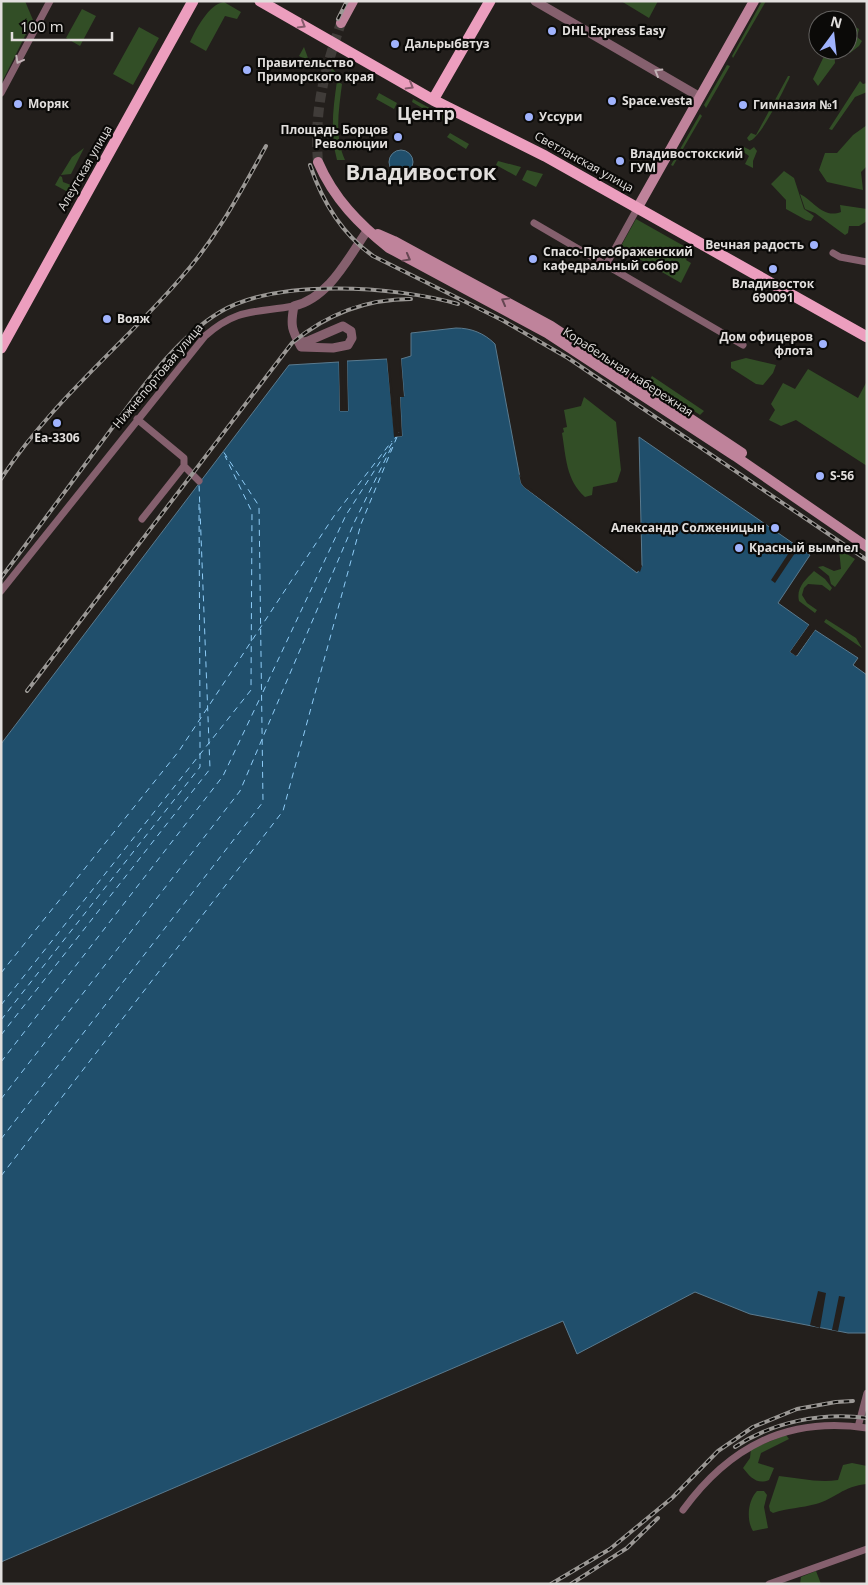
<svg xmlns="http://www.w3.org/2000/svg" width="868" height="1585" viewBox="0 0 868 1585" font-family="'Open Sans',sans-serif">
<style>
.green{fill:#324e26}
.water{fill:#204f6c;stroke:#5a7a8e}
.pier{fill:#231f1c}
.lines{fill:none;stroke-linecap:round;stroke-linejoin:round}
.ferry{stroke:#8eccf7;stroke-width:1;stroke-dasharray:6 5;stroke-linecap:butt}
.secondary-tunnel{stroke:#403c39;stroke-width:10;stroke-dasharray:10 5;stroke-linecap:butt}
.minor{stroke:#85606e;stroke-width:7}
.tertiary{stroke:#85606e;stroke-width:9}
.secondary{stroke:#bf839b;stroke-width:10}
.primary{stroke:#ec9ebe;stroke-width:11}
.rail-casing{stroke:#9b9895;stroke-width:4}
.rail{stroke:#0b0a08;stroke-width:2;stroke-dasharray:5.5;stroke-linecap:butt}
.oneway{stroke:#875b6c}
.oneway2{stroke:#c1b3b6}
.oneway3{stroke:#654652}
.poi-dot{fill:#a0b3fd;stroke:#0b0a08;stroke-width:2}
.labels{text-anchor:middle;stroke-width:4.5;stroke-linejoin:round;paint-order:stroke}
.poi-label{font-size:12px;font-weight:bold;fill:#e2dfdd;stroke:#0b0a08;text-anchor:start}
.street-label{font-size:12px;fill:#e2dfdd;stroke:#0b0a08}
.district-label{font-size:18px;font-weight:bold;fill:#e2dfdd;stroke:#0b0a08}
.town-label{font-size:22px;font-weight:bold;fill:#e2dfdd;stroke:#0b0a08}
</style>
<rect width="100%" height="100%" fill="#231f1c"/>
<!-- green -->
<path class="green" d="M1,1H25L33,20L1,84Z
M621,1H658L649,18Z
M762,1H766L733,58L732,56Z
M224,2L241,12L237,19L225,16L206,51L190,42C196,29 209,4 224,2Z
M82,9L96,16L80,46L66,38Z
M850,24L859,29L857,37L862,41L859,46L850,53L847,50Z
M139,27L159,38L133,85L113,74Z
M304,47L308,58L331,67L337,74L335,75L299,56Z
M827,50H834L835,63L818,86L813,79Z
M727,65L730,66L706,108L704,105Z
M788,76H790L789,79C783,91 760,140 749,141L747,138L751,133L756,135Z
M337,81L342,84C339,109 334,136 345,160H337C330,134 333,108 337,81Z
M860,81L863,84L867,83V92L855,97L832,130L829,129Z
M379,93L397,103L394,109L376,99Z
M413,99L446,117L444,121L412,102Z
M700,114L702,116L673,166L671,165Z
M867,125V166L861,172L863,190L827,182L819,170L825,153H837L853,135Z
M450,133L469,144L466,149L447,137Z
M744,147L750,150L754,147L757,151L753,161V168L745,164L749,156L742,151Z
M84,148L71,174L61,175L72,157Z
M498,161L521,167L516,176L496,165Z
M527,170L543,174L536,187L522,180Z
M784,171L794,178L804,209L814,216L811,221L806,220L786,209V200L771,184Z
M60,176L62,177L63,182L71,185L68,192L55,185Z
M800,194C814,201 823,219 841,212L840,205L867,209V221L859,226H849L848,233L845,235L815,213L805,209Z
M636,219L691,250L686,260L691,263L681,283L620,248Z
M746,358L776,365L773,373L763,385L756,384L731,368V362Z
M808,369L858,398L867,381V466L796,420L781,426L769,420L775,410L771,404L783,383L795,389Z
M652,376L704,411L700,415L649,381Z
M584,397L616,422L621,470L617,482L593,487L592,495L585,497C566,480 566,457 562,433L564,432L563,428L567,427L564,410L581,406Z
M839,549L855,559L835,587L831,584L829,576L818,567L823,566L834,571L841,569Z
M814,571L825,579L832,588L830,591L822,585L808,584L804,588L802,595L807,603L817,610L815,613L799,601C796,588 805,580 814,571Z
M826,619L856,638L862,648L824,622Z
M786,1435L789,1439L761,1453L758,1463L774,1468L769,1480C757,1485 750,1477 743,1468L750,1458L751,1449Z
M852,1463L867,1466V1484C843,1486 835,1499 816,1504C801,1508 788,1508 773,1513L770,1511L769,1506L779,1476C799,1478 818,1483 838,1480L843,1465Z
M757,1491H764L767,1495L764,1507L768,1528L753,1531C746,1520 748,1500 757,1491Z
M816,1571L821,1584H800L801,1577Z"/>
<!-- water -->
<path class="water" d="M389 162a12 12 0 1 1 24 0a12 12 0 1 1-24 0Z
M456,328C471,328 484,333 495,344L521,483L524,487L637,573L642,566L639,437L810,555L778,603L809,625L790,652L797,656L815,630L858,658L853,665L867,675V1333H848L750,1314L695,1292L577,1354L563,1321L1,1562V744L289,365L339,362L340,411H348L347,361L387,359L395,437L402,436L400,397L404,396L401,359L411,356V333Z"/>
<!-- pier -->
<path class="pier" d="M387,359H389L397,434H400L397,397L401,394L399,359H401L404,397H400L402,436L394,437Z
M344,361H347L348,411H340L339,362H342L343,409H346Z
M519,474L526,485L638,570L640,564L642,566L640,572L524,487L521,483Z
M794,545L799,547L775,583L771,580Z
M809,625L811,627L794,652L796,653L813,628L815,630L796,656L790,652Z
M818,1291L826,1293L820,1328L810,1325Z
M839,1296L845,1297L838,1331L832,1330Z"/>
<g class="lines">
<!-- ferry -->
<path class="ferry" d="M199,504L200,718
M263,692L346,515L396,437
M1,973L179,751L334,516L392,441
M1,1005L251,690L252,512L225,456
M1,1020L200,767V722
M1,1035L210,769L199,484
M1,1062L223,776L261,696
M1,1099L240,791L354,523L393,444
M1,1139L263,802L259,506L223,451
M1,1176L283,811L361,524L399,432"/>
<!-- secondary-tunnel -->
<path class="secondary-tunnel" d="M318,162C314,109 324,73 341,23"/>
<!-- minor -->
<path class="minor" d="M1,93L50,1
M534,223L743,345
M833,253L840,257L867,262
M606,265L638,207
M137,419L184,458V466L142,519
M184,466L199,481
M1,591L205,336C237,308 254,313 294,306
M858,1427L867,1393
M683,1510C729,1447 787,1416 867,1428
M769,1584L867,1549"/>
<!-- tertiary -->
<path class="tertiary" d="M535,1L700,97
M298,341L306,342L343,326L351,331L352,338L348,345L333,348L301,347C292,330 290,326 294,306C329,298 348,258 367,231"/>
<!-- secondary -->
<path class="secondary" d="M341,23L353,1
M318,162C334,199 359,224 389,248L547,333L735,456L867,547
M638,207L754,1
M378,234L394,241L551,326L742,453"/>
<!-- primary -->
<path class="primary" d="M260,1L433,100L545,156L867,337
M433,100L490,1
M1,348L193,1"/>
<!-- rail casing -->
<g class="rail-casing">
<path id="rail" d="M338,19L347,1
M310,165C322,201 342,234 373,256L502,320L568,358L867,560
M1,479C50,403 121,347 180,279C216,239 240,193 266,146
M1,578C34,534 66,490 98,447C133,401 170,342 220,312C277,278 395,286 458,304
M27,691L292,343C327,314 365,299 411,299
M735,1447C773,1422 821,1412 867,1418
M551,1584L610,1549L672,1498L718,1451L753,1427L797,1409L836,1402L853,1401
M571,1584L627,1548L658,1518"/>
</g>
<!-- rail -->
<use href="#rail" class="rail"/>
</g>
<!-- one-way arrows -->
<defs><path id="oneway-chevron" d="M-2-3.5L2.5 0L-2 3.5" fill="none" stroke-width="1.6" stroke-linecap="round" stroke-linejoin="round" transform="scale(1.25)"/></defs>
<g class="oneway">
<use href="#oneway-chevron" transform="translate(302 25) rotate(30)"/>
<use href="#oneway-chevron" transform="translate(410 86) rotate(30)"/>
</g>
<g class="oneway2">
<use href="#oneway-chevron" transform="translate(19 60) rotate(118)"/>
<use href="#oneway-chevron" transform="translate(658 72) rotate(-150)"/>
</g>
<g class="oneway3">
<use href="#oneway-chevron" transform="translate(407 258) rotate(29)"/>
<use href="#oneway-chevron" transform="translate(505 301) rotate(-151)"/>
</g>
<!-- markers -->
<g class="poi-dot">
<circle cx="552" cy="31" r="5"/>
<circle cx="395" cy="44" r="5"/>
<circle cx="247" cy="70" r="5"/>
<circle cx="612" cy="101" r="5"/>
<circle cx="18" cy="104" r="5"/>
<circle cx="743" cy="105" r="5"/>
<circle cx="529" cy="117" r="5"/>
<circle cx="398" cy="137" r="5"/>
<circle cx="620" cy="161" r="5"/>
<circle cx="814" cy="245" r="5"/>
<circle cx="533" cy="259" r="5"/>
<circle cx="773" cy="269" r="5"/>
<circle cx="107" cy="319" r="5"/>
<circle cx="823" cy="344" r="5"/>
<circle cx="57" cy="423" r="5"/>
<circle cx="820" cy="476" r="5"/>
<circle cx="775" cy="528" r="5"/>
<circle cx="739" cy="548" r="5"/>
</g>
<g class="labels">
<!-- poi labels -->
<g class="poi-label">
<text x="562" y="35">DHL Express Easy</text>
<text x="405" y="48">Дальрыбвтуз</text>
<text x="257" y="67">Правительство<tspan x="257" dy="14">Приморского края</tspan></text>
<text x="622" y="105">Space.vesta</text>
<text x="28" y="108">Моряк</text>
<text x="753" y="109">Гимназия №1</text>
<text x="539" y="121">Уссури</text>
<text x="388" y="134" text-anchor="end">Площадь Борцов<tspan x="388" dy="14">Революции</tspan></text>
<text x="630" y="158">Владивостокский<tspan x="630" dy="14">ГУМ</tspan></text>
<text x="804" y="249" text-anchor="end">Вечная радость</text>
<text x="543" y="256">Спасо-Преображенский<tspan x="543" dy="14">кафедральный собор</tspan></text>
<text x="773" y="288" text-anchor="middle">Владивосток<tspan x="773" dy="14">690091</tspan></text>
<text x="117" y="323">Вояж</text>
<text x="813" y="341" text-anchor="end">Дом офицеров<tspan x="813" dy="14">флота</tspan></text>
<text x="57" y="442" text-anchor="middle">Еа-3306</text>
<text x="830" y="480">S-56</text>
<text x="765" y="532" text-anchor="end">Александр Солженицын</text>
<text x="749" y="552">Красный вымпел</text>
</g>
<!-- street labels -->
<g class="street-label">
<text transform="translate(584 162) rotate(29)" y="4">Светланская улица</text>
<text transform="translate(85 168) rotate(-60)" y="4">Алеутская улица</text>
<text transform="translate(628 372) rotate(33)" y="4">Корабельная набережная</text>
<text transform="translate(158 376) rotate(-50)" y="4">Нижнепортовая улица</text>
</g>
<!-- district labels -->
<g class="district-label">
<text x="426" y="120">Центр</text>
</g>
<!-- town labels -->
<g class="town-label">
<text x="421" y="180">Владивосток</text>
</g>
</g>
<!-- border -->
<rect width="868" height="1585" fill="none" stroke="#e2dfdd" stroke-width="5"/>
<!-- north arrow -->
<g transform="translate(833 35) rotate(15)"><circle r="24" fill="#0b0a08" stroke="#615f5d"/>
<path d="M0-4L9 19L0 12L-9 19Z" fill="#a0b3fd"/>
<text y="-8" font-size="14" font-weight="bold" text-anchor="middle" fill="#e2dfdd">N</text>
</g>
<!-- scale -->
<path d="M12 32v8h100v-8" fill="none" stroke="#e2dfdd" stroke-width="2.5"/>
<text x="20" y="32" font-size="15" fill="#e2dfdd" stroke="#0b0a08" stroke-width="4" paint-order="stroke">100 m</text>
</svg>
